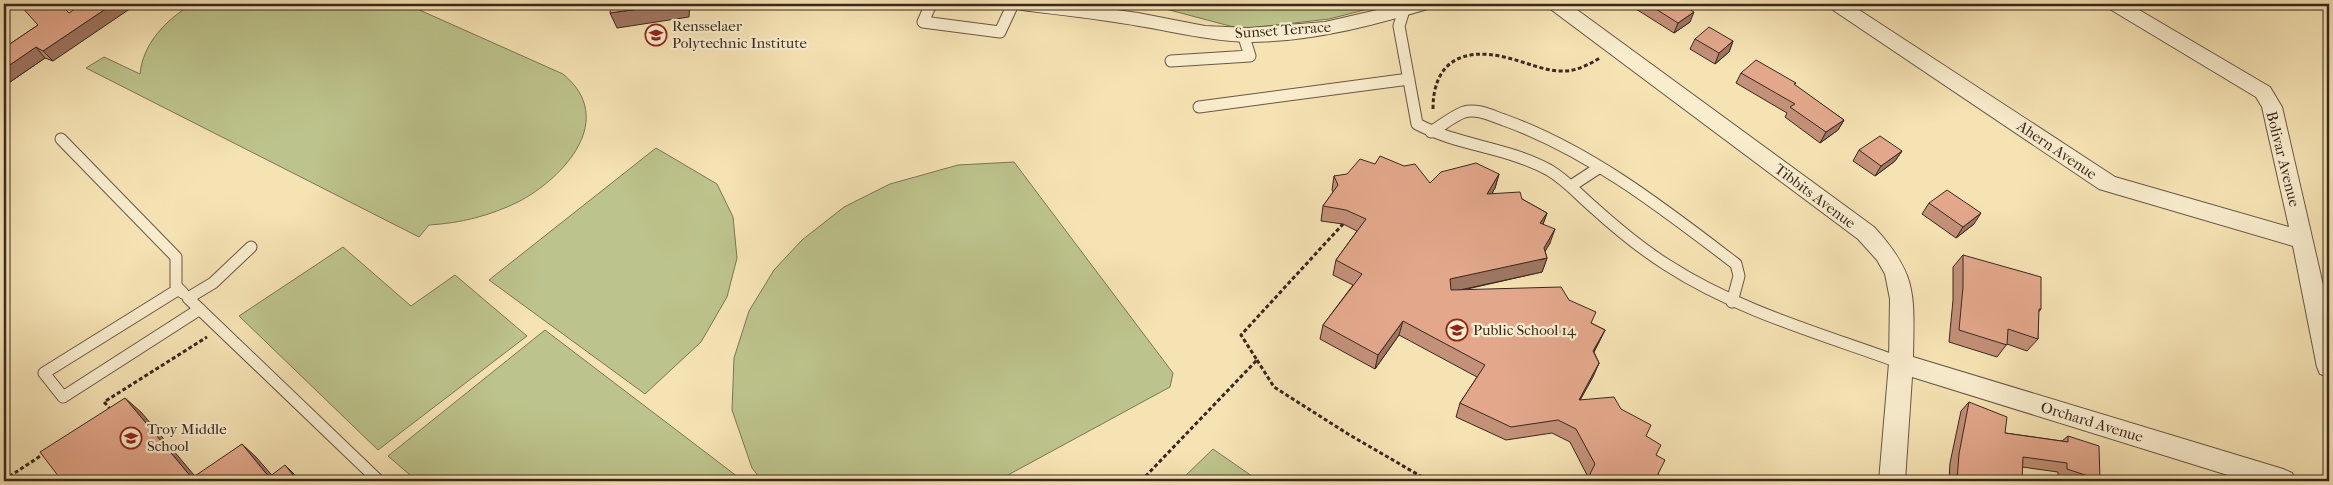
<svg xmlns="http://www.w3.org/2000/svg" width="2333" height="485" viewBox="0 0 2333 485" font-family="'IM FELL French Canon',serif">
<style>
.green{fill:#bdc38c;stroke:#7b7655}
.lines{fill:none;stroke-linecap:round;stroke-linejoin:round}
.service-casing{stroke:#685744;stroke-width:13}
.minor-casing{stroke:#685744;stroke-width:2}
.path{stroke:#39281e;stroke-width:3;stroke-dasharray:4 2.5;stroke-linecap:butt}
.service{stroke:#f9edce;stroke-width:11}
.minor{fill:#f9edce;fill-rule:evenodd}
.wall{fill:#c39078;stroke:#39281e}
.shaded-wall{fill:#9f7662;stroke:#39281e}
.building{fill:#e3a88c;stroke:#39281e}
.labels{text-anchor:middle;stroke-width:4.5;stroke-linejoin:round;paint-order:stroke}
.poi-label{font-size:15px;fill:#39281e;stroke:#f9edce;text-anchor:start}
.street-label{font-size:15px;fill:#39281e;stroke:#f9edce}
</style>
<rect width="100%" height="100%" fill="#f6e3b4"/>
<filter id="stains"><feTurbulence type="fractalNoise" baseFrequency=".004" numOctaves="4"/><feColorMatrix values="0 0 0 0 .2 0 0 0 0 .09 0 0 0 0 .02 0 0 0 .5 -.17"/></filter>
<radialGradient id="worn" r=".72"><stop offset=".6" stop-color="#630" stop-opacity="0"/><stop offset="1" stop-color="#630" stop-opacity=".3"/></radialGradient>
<!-- green -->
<path class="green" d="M192,4H406L563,74C618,119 564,178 518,202C489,216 461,223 429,225L419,237L86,68L104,57L140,74C143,43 166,20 192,4Z
M1147,4H1388L1329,19L1241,29Z
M656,148L717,184L733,217L737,258L727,297L701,342L645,394L489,280Z
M1014,162L1173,373L1170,387L997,481H762L752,468L732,410L734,358L749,311L774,270L802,240L844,207L890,184L958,165Z
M343,247L411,306L455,275L527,336L378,450L239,316Z
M545,330L738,477L734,481H417L388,456Z
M1213,449L1259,481H1180Z"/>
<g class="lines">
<!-- service casing -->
<g class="service-casing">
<path id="service" d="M931,4L923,22L1000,32L1013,4
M1404,10L1399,26L1417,124C1459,146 1507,147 1549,170C1566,180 1578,194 1593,207C1614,226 1643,250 1667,265C1738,311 1822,334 1901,363
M1171,61L1250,56L1243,34
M1199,107L1409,79
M1431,132C1441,126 1453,116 1464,112C1477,108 1492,116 1504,120C1590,151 1664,209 1736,264L1739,276L1732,302
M61,139L176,257V286L183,293
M1571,186L1600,167
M251,247L213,283L188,298L379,481
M179,289L44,373L63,397L200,309"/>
</g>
<!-- minor casing -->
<g class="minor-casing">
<path id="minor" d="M1012,4H1074L1138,13L1205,26L1248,28L1325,22L1403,4H1434L1431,8C1371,26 1311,42 1248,42C1211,41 1176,32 1139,26C1100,19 1061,15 1022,10L1015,8Z
M1547,4H1569L1874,227C1918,275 1914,295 1913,357L2283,469L2292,473L2296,481H2247L1912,377L1905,481H1879L1889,363L1890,299L1885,274L1877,260L1858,239L1549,8Z
M1828,4H1850L2115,177L2289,227L2262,107L2256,97L2108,8L2105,4H2129L2270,87L2282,107L2329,311V377L2320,374L2317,367L2293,246L2099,189L1830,8Z"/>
</g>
<!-- path -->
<path class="path" d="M1433,109C1433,63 1461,47 1504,57C1523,61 1541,70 1560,71C1575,72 1588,65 1600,58
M1257,360L1274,387L1348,434L1429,481
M111,410L104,402L207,337
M4,480L45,453
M1141,481L1257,360L1241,335L1343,224"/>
<!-- service -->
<use href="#service" class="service"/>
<!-- minor -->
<use href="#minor" class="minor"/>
</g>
<!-- wall -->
<path class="wall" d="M60,4L53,61L45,58L10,82L4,79V48L38,25Z
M1628,4H1681L1690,22L1674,33Z
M1695,39L1733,41L1729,52L1715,64L1690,49Z
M1741,73L1796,83L1794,85L1844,120L1838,130L1820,143L1785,117L1787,113L1736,83Z
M1859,150L1902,151L1895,161L1875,176L1853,161Z
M1499,174L1495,188L1492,193L1522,199L1547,213L1543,224L1550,243L1545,251L1547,258L1542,272L1463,290L1569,300L1591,323L1605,330L1594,352L1599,363L1580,400L1621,409L1646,436L1656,455L1658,474L1662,481H1586L1588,477L1570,442L1552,433L1506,440L1456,417L1460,403L1477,377L1399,335L1375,369L1320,339L1323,325L1353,285L1333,275L1336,260L1357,231L1343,224L1321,221L1323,206L1333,192L1332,190L1334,176L1430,183Z
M1929,203L1974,224L1956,238L1922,214Z
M1963,255L2041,309L2038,313V339L2027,351L2007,344L1997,357L1949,342L1953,300V267Z
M1969,402L2005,433L2062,441L2068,436L2100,480L2099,481H2068L2058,478V472L2022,467V481H1949L1950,463L1961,411Z"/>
<!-- shaded-wall -->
<path class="shaded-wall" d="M113,4H137L53,61L43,51Z
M675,4H690L689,17L617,28L610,13Z
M1694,12L1690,22L1674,33L1678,23Z
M1733,41L1729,52L1715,64L1719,53Z
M36,47L45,58L10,82L4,75V69Z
M1844,120L1838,130L1820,143L1826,132Z
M1902,151L1895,161L1875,176L1881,166Z
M1499,174L1495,188L1483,208L1487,194Z
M1547,213L1542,227L1540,223Z
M1981,213L1974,224L1956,238L1963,227Z
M1555,229L1550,243L1540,260L1547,258L1542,272L1446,293L1450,279L1544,248Z
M1403,321L1399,335L1375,369L1378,355Z
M1605,330L1598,344L1587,365L1593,351Z
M1599,363L1593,377L1573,413L1579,400Z
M125,398L141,412L199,481L192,478Z
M242,444L256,457L277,481L269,477Z
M285,465L301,481H298Z"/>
<!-- building -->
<path class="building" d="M19,4H60L69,13L82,4H113L43,51L36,47L4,69V48L38,25Z
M611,4H675L610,13Z
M1648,4H1681L1694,12L1678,23Z
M1709,27L1733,41L1719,53L1695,39Z
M1756,60L1796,83L1794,84L1844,120L1826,132L1790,107L1795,104L1741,73Z
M1880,136L1902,151L1881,166L1859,150Z
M1380,156L1404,166L1415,164L1430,183L1441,172L1476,163L1499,174L1487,194L1520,192L1522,199L1547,213L1540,223L1555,229L1544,248L1547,258L1450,279L1451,290L1561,287L1569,300L1596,312L1591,323L1605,330L1593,351L1599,363L1579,400L1614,397L1621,409L1651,425L1646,436L1661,445L1656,455L1665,460L1658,474L1662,481H1599L1589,476L1595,464L1576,429L1558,420L1511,427L1460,403L1485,365L1403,321L1378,355L1323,325L1362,274L1336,260L1366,219L1346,210L1323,206L1338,185L1334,176L1347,174L1360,159L1375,164Z
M1947,190L1981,213L1963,227L1929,203Z
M1963,255L2041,277V309H2039L2038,339L2008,329L2007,345L1959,330L1963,287Z
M125,398L192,478L242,444L269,477L285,465L298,481H62L40,452Z
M1969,402L2007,417L2005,433L2068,442V436L2099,446L2100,480L2067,469V463L2023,457L2022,481H1957L1959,454Z"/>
<!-- icons -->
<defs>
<g id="university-ring" transform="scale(1.125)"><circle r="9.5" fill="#f9edce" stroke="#8f2418" stroke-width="1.5"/><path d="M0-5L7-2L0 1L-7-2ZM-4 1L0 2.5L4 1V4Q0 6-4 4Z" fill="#8f2418"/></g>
<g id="school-ring" transform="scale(1.125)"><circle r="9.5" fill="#f9edce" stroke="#8f2418" stroke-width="1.5"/><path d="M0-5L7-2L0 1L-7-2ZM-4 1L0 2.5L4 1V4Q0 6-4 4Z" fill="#8f2418"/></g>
</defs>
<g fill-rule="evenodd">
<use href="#university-ring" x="656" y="35"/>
<use href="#school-ring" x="1457" y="330"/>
<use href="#school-ring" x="131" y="438"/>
</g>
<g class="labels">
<!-- poi labels -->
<g class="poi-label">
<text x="672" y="31">Rensselaer<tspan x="672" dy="17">Polytechnic Institute</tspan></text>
<text x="1473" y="335">Public School 14</text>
<text x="147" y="434">Troy Middle<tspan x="147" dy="17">School</tspan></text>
</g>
<!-- street labels -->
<g class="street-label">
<text transform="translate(1283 30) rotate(-4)" y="5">Sunset Terrace</text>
<text transform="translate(2057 150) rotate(34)" y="5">Ahern Avenue</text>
<text transform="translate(2283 159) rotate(76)" y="5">Bolivar Avenue</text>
<text transform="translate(1815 196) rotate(37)" y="5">Tibbits Avenue</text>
<text transform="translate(2092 422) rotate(17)" y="5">Orchard Avenue</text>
</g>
</g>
<!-- margin -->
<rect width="2333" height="485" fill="none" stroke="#f6e3b4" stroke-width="20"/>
<rect x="5" y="5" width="2323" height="475" fill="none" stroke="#39281e" stroke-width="2.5"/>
<rect x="10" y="10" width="2313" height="465" fill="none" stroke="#39281e"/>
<rect width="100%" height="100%" filter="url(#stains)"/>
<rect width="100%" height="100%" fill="url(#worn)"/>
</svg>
